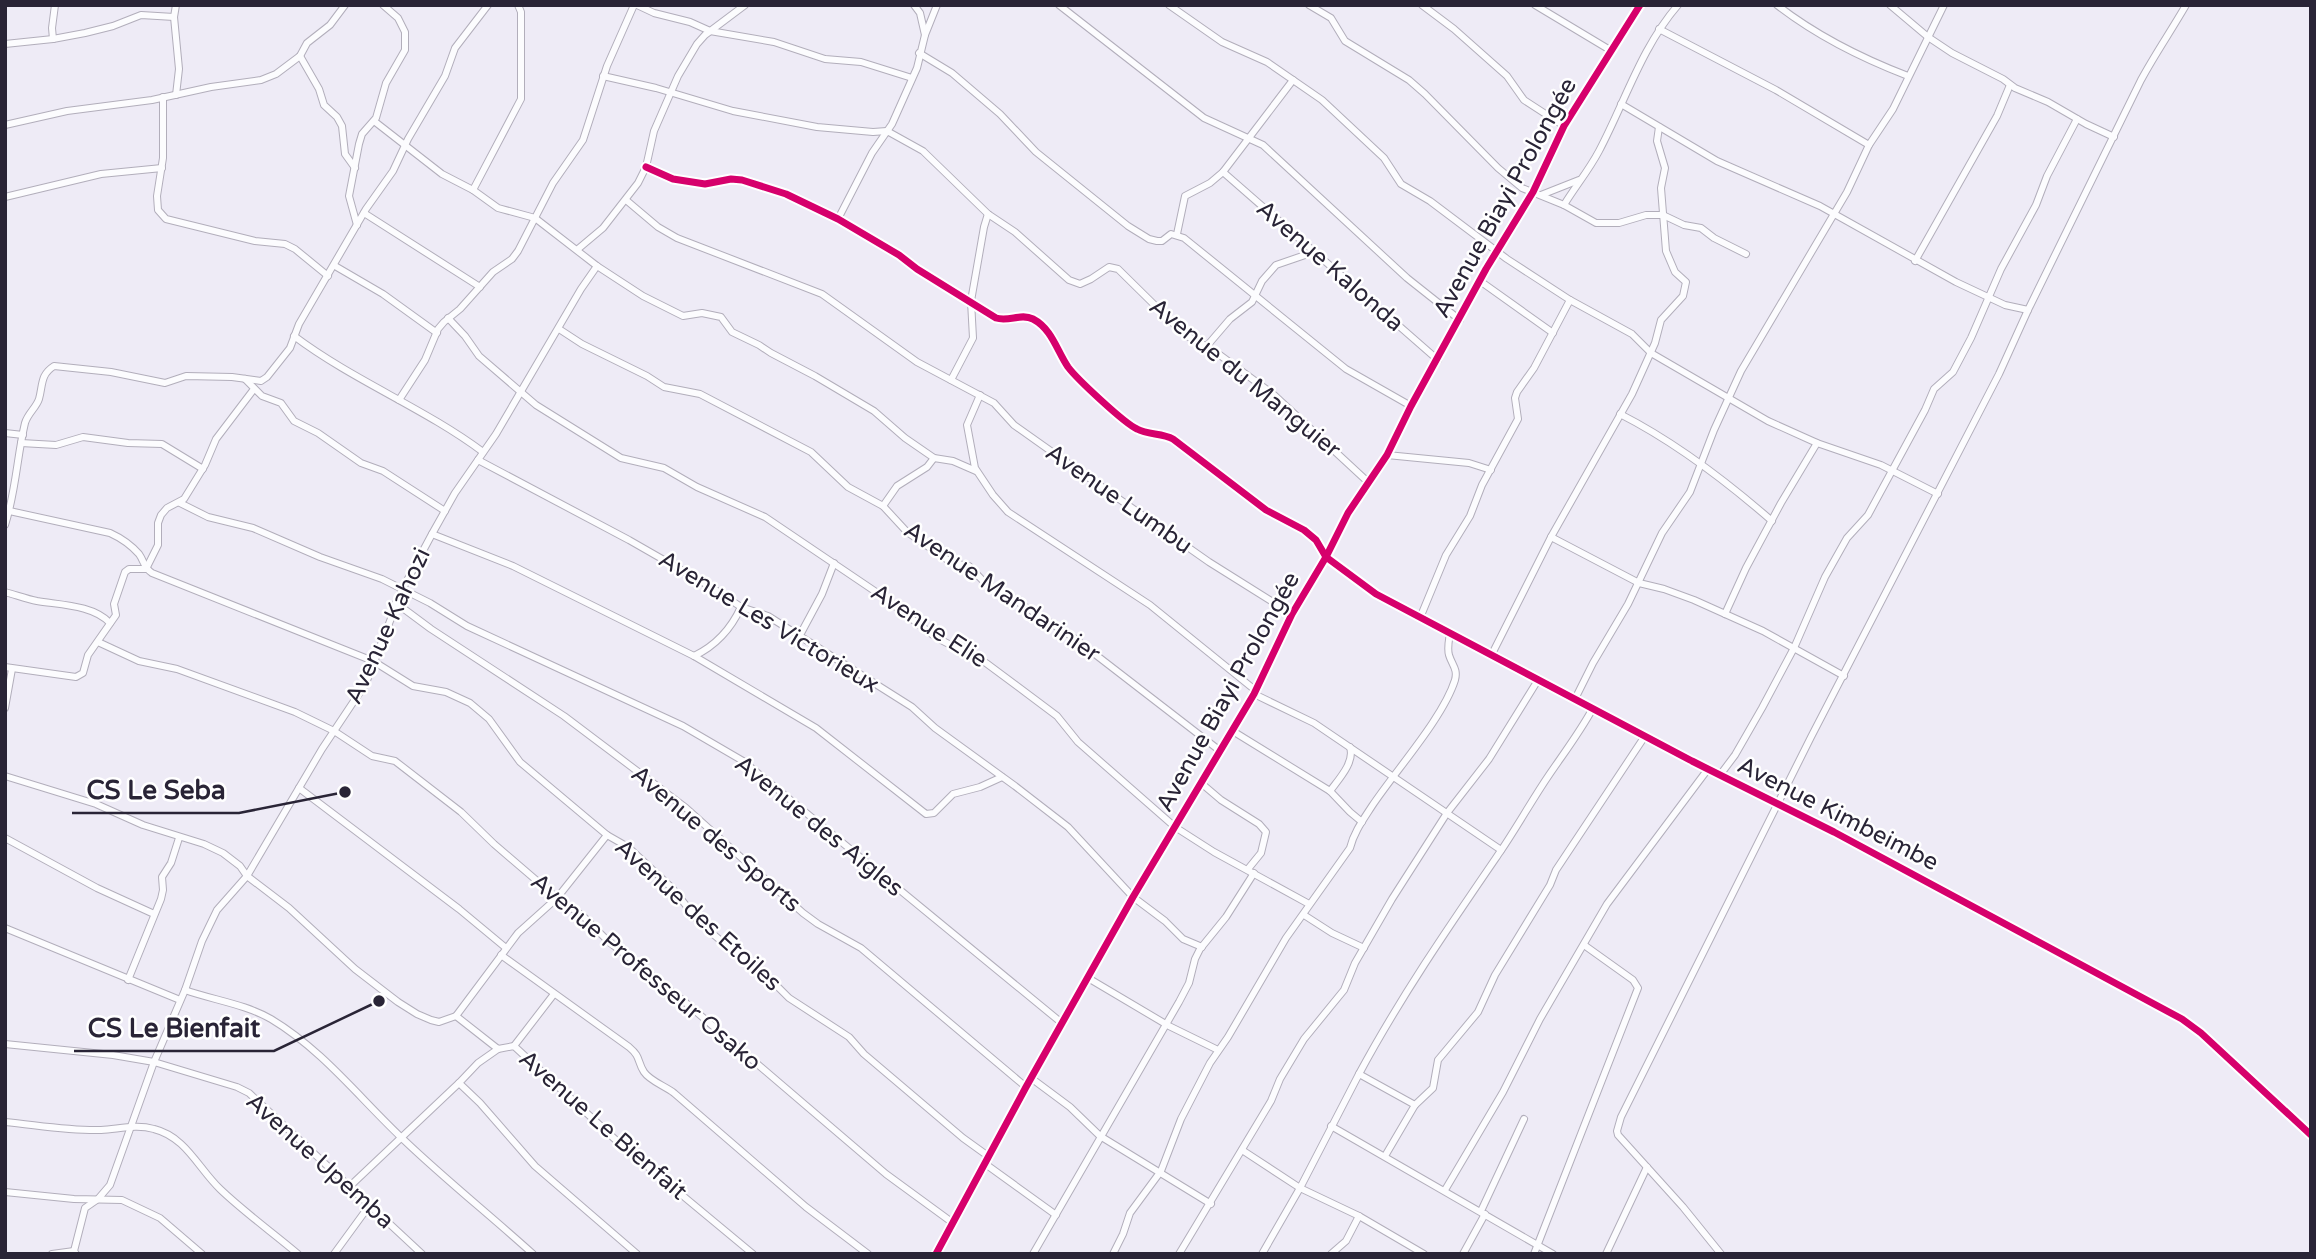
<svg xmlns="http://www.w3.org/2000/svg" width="2316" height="1259" viewBox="0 0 2316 1259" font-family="'Varela Round',sans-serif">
	<rect width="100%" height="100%" fill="#eeebf6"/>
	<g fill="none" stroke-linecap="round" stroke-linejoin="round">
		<defs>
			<g id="minor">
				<polyline points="637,5 654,13 690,22 710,31 774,42 825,59 861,62 912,78"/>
				<polyline points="1059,5 1204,118 1263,145 1407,278 1460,320"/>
				<polyline points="1169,5 1222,42 1267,62 1322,100 1384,158 1401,184 1430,201 1507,259 1570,300 1632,334 1651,353 1768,421 1817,443 1881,465 1938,494"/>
				<polyline points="1309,5 1331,18 1345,41 1409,80 1425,94 1498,168 1522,188 1564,205 1596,223 1619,223 1646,215 1663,215 1684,225 1701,228 1714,238 1746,254"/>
				<polyline points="1422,5 1454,29 1507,76 1524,100 1564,126"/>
				<polyline points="1535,5 1610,50"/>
				<path d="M1777,5C1817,36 1861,58 1908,76"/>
				<polyline points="1890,5 1928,37 1952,53 2003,79 2015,88 2048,102 2086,124 2114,137"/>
				<polyline points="1659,29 1776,90 1869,145"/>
				<polyline points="925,35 937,5"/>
				<polyline points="53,39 52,28 55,5"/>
				<polyline points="5,44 53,39 85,33 113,26 141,15 174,17"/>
				<polyline points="919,53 952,73 1000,114 1036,152 1128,226 1149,239 1157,241 1162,241 1171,234 1184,238 1346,369 1411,406"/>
				<polyline points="300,56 319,89 324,105 337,117 342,126 345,154 355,168"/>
				<polyline points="603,76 656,88 733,111 817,127 873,132 887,131 923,151 988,214 1015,232 1069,280 1080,284 1091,279 1109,267 1118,269 1185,335 1213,350 1274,395 1368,482"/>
				<polyline points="176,95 179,69 174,17 176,5"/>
				<polyline points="163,97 163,158 157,196 158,210 166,219 255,241 285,244 295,249 328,276"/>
				<polyline points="1621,104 1717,161 1820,206 1956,282 2005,305 2028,310"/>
				<polyline points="374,121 442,174 473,190 498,208 535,218 597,266 643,296 683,316 702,313 721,317 732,332 759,345 771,353 815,376 874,411 905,438 934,458 953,461 976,471"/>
				<polyline points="5,125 67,111 152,100 211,87 261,80 276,74 300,56 307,43 330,25 345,5"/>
				<path d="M646,167L673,179L705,184L731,179L742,180L786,194L838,219L899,255L917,269L996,318C1009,322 1021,313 1033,319C1052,329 1057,351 1068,367C1077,379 1124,423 1137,429C1148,435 1162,433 1173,439L1266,510L1304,530L1316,540L1326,557L1376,594L1692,761L1834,832L2182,1019L2201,1033L2311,1135"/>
				<polyline points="1223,172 1438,360"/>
				<polyline points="473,190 521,99 521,12 518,5"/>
				<polyline points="1541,195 1579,180"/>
				<polyline points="5,197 101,174 162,168"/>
				<polyline points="626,200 658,227 677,238 822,294 917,362 994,403 1014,425 1062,459 1209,562 1292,614"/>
				<path d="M1564,205C1575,187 1589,170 1599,151C1625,102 1641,48 1678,5"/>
				<polyline points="364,213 480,287"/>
				<polyline points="838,219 872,153 892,124 917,68 925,35 920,13 914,5"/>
				<polyline points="357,225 349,196 359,144 362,134 376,118 386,83 405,50 405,32 398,18 383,5"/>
				<polyline points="1177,234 1185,196 1210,183 1223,172 1293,80"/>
				<polyline points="578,249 603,228 638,183 646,167 654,131 678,76 697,44 705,35 745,5"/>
				<polyline points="1915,261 1997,116 2010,85"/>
				<polyline points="335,266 383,294 437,333"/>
				<polyline points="1480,281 1553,333"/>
				<polyline points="448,318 465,336 479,356 536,405 621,458 664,468 697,487 765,517 879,594 937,638 986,663 1033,698 1057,716 1078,742 1175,827 1214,852 1309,904"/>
				<polyline points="559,329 582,344 647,376 664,387 700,394 811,452 848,487 883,506 907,532 952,563 969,566 987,585 1004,593 1074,638 1219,750"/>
				<path d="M294,336C354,381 424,408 483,452"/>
				<polyline points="1206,347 1230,319 1252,302 1262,281 1276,265 1314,252"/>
				<polyline points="245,379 262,396 281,403 294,421 318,433 361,463 383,471 445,511"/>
				<polyline points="951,380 973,338 971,301 984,227 988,214"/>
				<polyline points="980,395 967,425 975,468 993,495 1008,512 1150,605 1255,690"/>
				<polyline points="399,400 425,360 438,329 444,322 460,309 493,272 512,259 518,251 553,183 583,140 607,66 634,5"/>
				<path d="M1620,414C1675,442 1725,480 1772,521"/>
				<polyline points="5,433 23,435"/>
				<polyline points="21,443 56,445 83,437 128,443 162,444 203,469"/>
				<polyline points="1387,455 1469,463 1491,470"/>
				<polyline points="478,460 629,540 711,587 741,607 768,616 912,707 935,728 1015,786 1068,827 1133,897 1165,921 1183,939 1202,947"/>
				<polyline points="180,503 208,517 253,528 320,557 382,579 430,603 467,626 683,726 743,761 1063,1024"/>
				<polyline points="883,506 897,486 927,467 934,458"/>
				<path d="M5,510L110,533C121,538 131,545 139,554C144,561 144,568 152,573L373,661L413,686L446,692L470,703L489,719L520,762L607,835L628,847L673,889L700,923L727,946L764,973L789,998L849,1037L864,1054L963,1138L988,1156"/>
				<path d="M5,525C16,491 17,456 25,423C28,413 36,408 39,399C43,385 40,375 54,366L111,372L165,383L186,376L232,377L261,381L267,377L290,348L299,324L366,209L393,171L408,139L445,76L455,48L488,5"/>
				<polyline points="432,534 513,566 694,656 816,728 926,814 934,813 953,794 980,787 1002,777"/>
				<polyline points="1551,537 1639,583 1664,589 1694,600 1763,631 1844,676"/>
				<path d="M5,592C16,595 27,599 37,601C61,605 93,605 110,623"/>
				<polyline points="396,603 431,629 564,716 649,780 686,808 803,913 818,924 861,948 1026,1087"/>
				<polyline points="1725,614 1746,568 1781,503 1817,443"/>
				<polyline points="1420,618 1446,555 1470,516 1482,485 1518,419 1515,398 1517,392 1534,368 1570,300"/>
				<polyline points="800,635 822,594 834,563"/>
				<polyline points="98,642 139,661 177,669 295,712 334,731 372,756 395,761 461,812 494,844 557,898 583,916 608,941 686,1003 886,1174 953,1223"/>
				<path d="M694,656C715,646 731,629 741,607"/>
				<polyline points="1491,656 1551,537 1632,394 1655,343 1661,320 1683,296 1686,282 1675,272 1666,251 1661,188 1665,168 1657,141 1659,127"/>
				<polyline points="5,667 76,677 83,673 88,655 116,615 114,604 125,572 129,569 146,569 158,545 158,523 161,515 167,508 184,499 205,465 216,439 254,389"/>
				<polyline points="1254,694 1314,723 1501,850"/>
				<polyline points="1575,699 1593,663 1628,604 1662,533 1690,492 1714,430 1741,371 1847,192 1869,145 1893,109 1944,5"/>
				<polyline points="5,708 12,669"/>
				<polyline points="1231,730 1330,791 1350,812 1362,822"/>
				<polyline points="1720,775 1735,755 1762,708 1794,648 1825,577 1847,538 1868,515 1925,410 1934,389 1953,372 1971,338 2001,269 2036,205 2047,176 2077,119"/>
				<polyline points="5,776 96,804 143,825 204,844 223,853 240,866 247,876 289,908 355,969 398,1002 417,1014 431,1020 439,1022 456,1016 498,1049 514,1046 618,1142 753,1254"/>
				<polyline points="1201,783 1221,800 1259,824 1266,832 1261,853 1248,869"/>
				<polyline points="299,788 459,909 506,948"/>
				<path d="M1330,791C1339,779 1355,762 1350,747"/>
				<polyline points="5,838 97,888 154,914"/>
				<polyline points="1304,915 1332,933 1364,948"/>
				<polyline points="5,928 180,1000"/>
				<path d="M501,955L629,1047C641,1057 637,1061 644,1072C650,1081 665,1086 674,1093L806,1207L868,1254"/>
				<polyline points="1088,978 1169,1026 1218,1050"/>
				<polyline points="128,980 161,899 163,890 162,877 171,863 179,838"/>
				<path d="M185,990C213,1000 245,1004 271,1019C323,1050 361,1100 405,1141C446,1180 491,1216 533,1254"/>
				<polyline points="456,1016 518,933 557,898 607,835"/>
				<polyline points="5,1044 113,1055 154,1062 237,1087 249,1093 422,1254"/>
				<polyline points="514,1046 554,994"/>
				<polyline points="498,1049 478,1063 459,1083 480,1103 535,1166 637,1254"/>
				<path d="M1359,1074C1401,996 1450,925 1500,852C1517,827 1532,800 1549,775C1564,753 1580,732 1593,708"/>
				<polyline points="1031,1078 1070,1107 1100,1136 1211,1204"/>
				<polyline points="1415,1105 1433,1088 1438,1060 1478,1012 1495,975 1550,885 1556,870 1645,736"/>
				<path d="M5,1122C37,1125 69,1131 101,1130C119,1129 136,1124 154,1129C186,1137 198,1168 220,1189C244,1212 272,1232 298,1254"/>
				<polyline points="1331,1126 1553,1254"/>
				<polyline points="1242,1150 1300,1188 1359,1216 1424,1254"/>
				<polyline points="984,1163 1056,1215"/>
				<polyline points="349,1187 459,1083"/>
				<polyline points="1445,1190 1503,1092 1540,1019 1607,904 1708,769"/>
				<polyline points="5,1192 74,1199 122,1200 160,1218 202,1254"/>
				<polyline points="1481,1211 1524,1119"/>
				<polyline points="52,1254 74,1251"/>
				<polyline points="76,1254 74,1251 85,1208 98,1199 110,1185 154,1062 185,990 202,941 217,910 247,876 322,749 366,683 402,590 432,534 455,493 496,434 581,289 597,266"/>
				<polyline points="334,1254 369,1206"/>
				<polyline points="936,1254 1026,1087 1133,897 1254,694 1292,614 1326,557 1348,513 1387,455 1411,406 1486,269 1533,192 1564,126 1640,5"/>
				<polyline points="1033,1254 1179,1002 1189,983 1195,959 1200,949 1226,917 1254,873"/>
				<path d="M1113,1254L1123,1234L1130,1213L1161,1171L1181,1119L1210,1063L1228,1037L1286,938L1350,848C1354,832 1363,820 1372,806C1396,770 1443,718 1455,680C1458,669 1452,665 1449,655C1447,648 1449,640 1450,633"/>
				<polyline points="1179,1254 1271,1101 1280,1079 1304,1039 1344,990 1355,963 1392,899 1447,813 1489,759 1538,680"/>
				<polyline points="1262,1254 1300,1188 1359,1074 1415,1105 1385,1156"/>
				<polyline points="1331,1254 1346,1241 1359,1216"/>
				<polyline points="1463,1254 1485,1214"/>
				<polyline points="1534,1254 1638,988 1633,980 1584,945"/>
				<polyline points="1606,1254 1647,1167"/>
				<path d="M1721,1254L1683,1207L1618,1135L1617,1131L1621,1117L1811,737L1999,374L2028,310L2141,80C2155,54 2171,31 2186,5"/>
			</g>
		</defs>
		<use href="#minor" stroke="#b2aebb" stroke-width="8"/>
		<use href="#minor" stroke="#fcfcfe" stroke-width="6"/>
		<defs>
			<g id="cycleway">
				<path d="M646,167L673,179L705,184L731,179L742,180L786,194L838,219L899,255L917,269L996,318C1009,322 1021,313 1033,319C1052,329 1057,351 1068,367C1077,379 1124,423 1137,429C1148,435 1162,433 1173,439L1266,510L1304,530L1316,540L1326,557L1376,594L1692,761L1834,832L2182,1019L2201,1033L2311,1135"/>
				<polyline points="936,1254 1026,1087 1133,897 1254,694 1292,614 1326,557 1348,513 1387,455 1411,406 1486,269 1533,192 1564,126 1640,5"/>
			</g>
		</defs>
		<use href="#cycleway" stroke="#fff" stroke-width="11"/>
		<use href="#cycleway" stroke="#d6006c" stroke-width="7"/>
	</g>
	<g text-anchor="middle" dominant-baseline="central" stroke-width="5" stroke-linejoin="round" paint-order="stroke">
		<g font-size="24" fill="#292436" stroke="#fff">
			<text transform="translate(1505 198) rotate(-61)">Avenue Biayi Prolongée</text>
			<text transform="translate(1330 266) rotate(41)">Avenue Kalonda</text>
			<text transform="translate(1245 378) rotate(39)">Avenue du Manguier</text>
			<text transform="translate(1119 499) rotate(35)">Avenue Lumbu</text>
			<text transform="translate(1002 592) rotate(34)">Avenue Mandarinier</text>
			<text transform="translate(769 622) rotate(31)">Avenue Les Victorieux</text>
			<text transform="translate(388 626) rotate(-65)">Avenue Kahozi</text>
			<text transform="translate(929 626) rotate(33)">Avenue Elie</text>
			<text transform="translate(1228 692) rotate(-61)">Avenue Biayi Prolongée</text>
			<text transform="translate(1838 814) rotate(27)">Avenue Kimbeimbe</text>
			<text transform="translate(819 826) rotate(39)">Avenue des Aigles</text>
			<text transform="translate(716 839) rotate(40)">Avenue des Sports</text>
			<text transform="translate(698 915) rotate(42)">Avenue des Etoiles</text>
			<text transform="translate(646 972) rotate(40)">Avenue Professeur Osako</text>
			<text transform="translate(603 1125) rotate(41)">Avenue Le Bienfait</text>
			<text transform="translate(320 1161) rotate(42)">Avenue Upemba</text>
		</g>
	</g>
	<path fill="none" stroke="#292436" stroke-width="2.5" d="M345 792L239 813H72M379 1001L274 1051H74"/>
	<g fill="#292436" stroke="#fff" stroke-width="2.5">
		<circle cx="345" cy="792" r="7"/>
		<circle cx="379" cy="1001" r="7"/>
	</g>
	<g font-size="26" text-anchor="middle" font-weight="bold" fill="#292436" stroke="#fff" stroke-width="5" stroke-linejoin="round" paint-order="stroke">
		<text x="156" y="799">CS Le Seba</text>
		<text x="174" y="1037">CS Le Bienfait</text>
	</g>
	<rect width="2316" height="1259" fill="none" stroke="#292436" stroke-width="14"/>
</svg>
